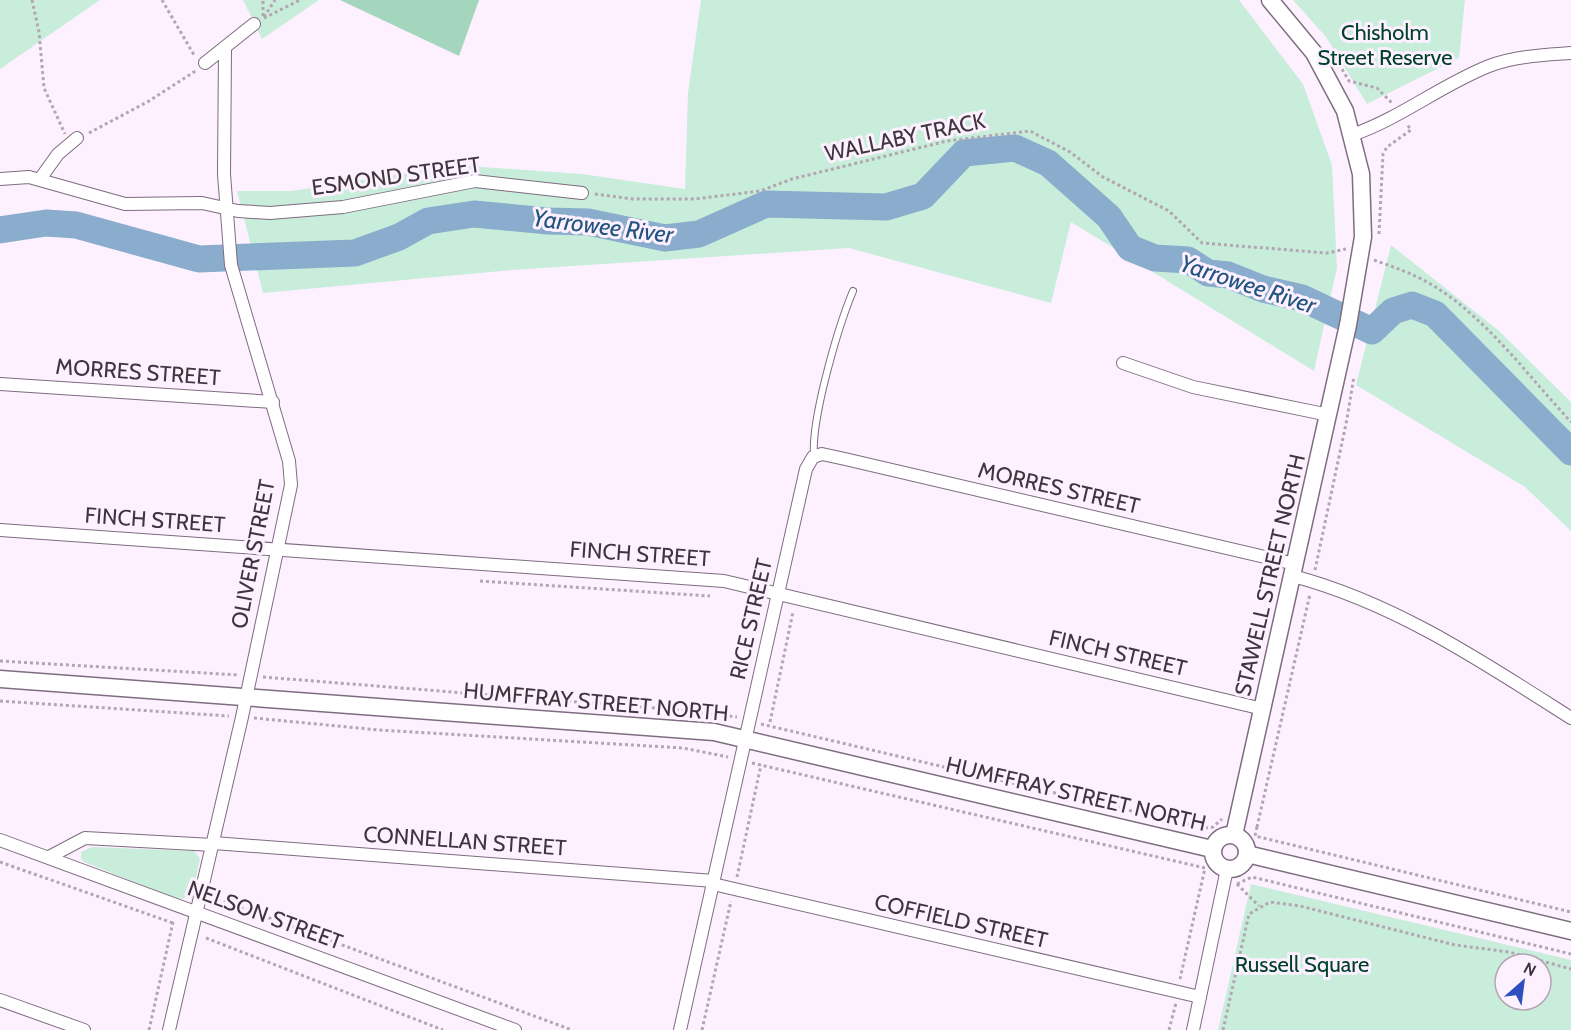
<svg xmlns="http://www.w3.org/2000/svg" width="1571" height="1030" viewBox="0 0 1571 1030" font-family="Cabin,sans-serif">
	<rect width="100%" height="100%" fill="#fef1ff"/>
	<g fill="#c9eddb" fill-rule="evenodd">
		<polygon points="0,0 100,0 0,69"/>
		<polygon points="243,0 319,0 262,39"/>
		<polygon points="701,0 1239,0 1303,84 1332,165 1337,268 1314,371 1071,222 1051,303 849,248 512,270 263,293 237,191 292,191 455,165 582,174 685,189 688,93"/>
		<polygon points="1293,0 1465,0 1459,58 1367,104 1326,37"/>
		<polygon points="1391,245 1498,330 1571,402 1571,531 1525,487 1356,385"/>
		<polygon points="92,847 194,851 200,858 193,892 183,899 172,897 84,862 81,859 81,852"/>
		<path d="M1251,884L1571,960V1030H1218ZM1505,964H1541V1000H1505Z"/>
	</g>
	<polygon fill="#a4d5bd" points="340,0 479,0 459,56"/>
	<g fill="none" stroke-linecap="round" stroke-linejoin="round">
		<polyline stroke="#8aaccd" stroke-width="27" points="0,230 46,223 76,225 199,259 355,253 399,237 428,221 474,214 548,221 588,222 665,238 699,234 766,204 886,207 923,196 964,153 1015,148 1048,163 1109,217 1130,248 1155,258 1188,260 1208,273 1228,275 1263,289 1302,298 1372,331 1393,311 1412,305 1435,314 1571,452"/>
		<defs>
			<path id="lane" d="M814,456C811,419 838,327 853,291"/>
			<g id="street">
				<polyline points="205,63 254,24"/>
				<path d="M1352,135C1401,118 1441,85 1489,66C1515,56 1544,55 1571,53"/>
				<polyline points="0,179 29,177 125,204 202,203 238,211 270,213 343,207 475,181 582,193"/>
				<polyline points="40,179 58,154 77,138"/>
				<polyline points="1123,363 1193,387 1329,415"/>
				<polyline points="0,384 273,402"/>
				<polyline points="0,530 724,581 1263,709"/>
				<path d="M1293,576C1395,603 1483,662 1571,718"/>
				<polyline points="0,840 515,1030"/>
				<polyline points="214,843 714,881"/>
				<polyline points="49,857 85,838 213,845"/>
				<polyline points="713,884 1200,997"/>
				<polyline points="0,1000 84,1030"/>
				<polyline points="169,1030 242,717 291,485 289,461 231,265 224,174 225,49"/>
				<polyline points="680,1030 806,469 813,457 822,454 845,459 1295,564"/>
				<polyline points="1193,1030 1227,869"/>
			</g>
			<g id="secondary">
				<polyline points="0,679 714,732 1212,849"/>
				<circle cx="1230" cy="852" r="17"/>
				<polyline points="1234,835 1348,325 1363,237 1361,174 1345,111 1314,53 1270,0"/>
				<polyline points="1247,854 1571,931"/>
			</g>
		</defs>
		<use href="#lane" stroke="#7e6c80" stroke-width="8"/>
		<use href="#street" stroke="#7e6c80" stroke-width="14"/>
		<use href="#secondary" stroke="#7e6c80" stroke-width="19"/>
		<g stroke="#b1a6b2" stroke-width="3" stroke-dasharray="3 3" stroke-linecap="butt">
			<polyline points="32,0 39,32 44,88 65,134"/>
			<polyline points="162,0 194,55"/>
			<polyline points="263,16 263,0"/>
			<polyline points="264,17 275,0"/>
			<polyline points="264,18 300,0"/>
			<polyline points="1339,64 1349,81 1377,88 1393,104"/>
			<polyline points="89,133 149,101 197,70"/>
			<polyline points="595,194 633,199 695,199 760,191 792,179 947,141 1030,131 1070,152 1103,177 1169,211 1202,243 1327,253 1346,249"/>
			<polyline points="1379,234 1383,154 1387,147 1411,130 1407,124"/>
			<path d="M1374,260C1396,268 1417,275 1437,288C1488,320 1530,378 1571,422"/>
			<polyline points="1315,570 1347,419 1354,376"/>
			<polyline points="480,581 710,596"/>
			<polyline points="0,661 239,675"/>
			<polyline points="263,677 679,710 737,717"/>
			<polyline points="0,701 229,716"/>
			<polyline points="254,718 379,730 683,748 728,757"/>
			<polyline points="770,722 793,612"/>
			<polyline points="761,724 1204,828 1213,827 1222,819"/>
			<polyline points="752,763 1205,868 1180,979"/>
			<polyline points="1257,827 1310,594"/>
			<polyline points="1257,827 1255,836 1571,912"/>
			<polyline points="0,862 173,923"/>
			<polyline points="737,877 761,765"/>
			<polyline points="1237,884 1252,877 1571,954"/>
			<polyline points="1237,884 1259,906"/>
			<polyline points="218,899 572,1030"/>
			<polyline points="206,938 443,1030"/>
			<polyline points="149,1030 173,922"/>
			<polyline points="702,1030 731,901"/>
			<polyline points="1169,1030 1176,1003"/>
			<polyline points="1223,1030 1249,914 1270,902 1300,906 1455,945 1509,952 1571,969"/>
		</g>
		<use href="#lane" stroke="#fff" stroke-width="6"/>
		<use href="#street" stroke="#fff" stroke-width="12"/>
		<use href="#secondary" stroke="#fff" stroke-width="16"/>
	</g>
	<g text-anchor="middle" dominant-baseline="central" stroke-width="6" stroke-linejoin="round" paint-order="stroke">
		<g font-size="22" fill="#00412c" stroke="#fef1ff">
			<text x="1385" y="32">Chisholm<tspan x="1385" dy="25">Street Reserve</tspan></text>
			<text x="1302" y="964">Russell Square</text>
		</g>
		<g font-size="22" fill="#3e353e" stroke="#fef1ff">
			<text transform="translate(905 137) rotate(-12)">WALLABY TRACK</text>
			<text transform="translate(396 176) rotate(-8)">ESMOND STREET</text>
			<text transform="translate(138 372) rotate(4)">MORRES STREET</text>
			<text transform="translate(1059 488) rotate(13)">MORRES STREET</text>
			<text transform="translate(155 520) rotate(4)">FINCH STREET</text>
			<text transform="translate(253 554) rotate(-79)">OLIVER STREET</text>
			<text transform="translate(640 554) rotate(4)">FINCH STREET</text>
			<text transform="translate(1270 575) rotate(-77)">STAWELL STREET NORTH</text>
			<text transform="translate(751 619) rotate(-77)">RICE STREET</text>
			<text transform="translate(1118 653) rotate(13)">FINCH STREET</text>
			<text transform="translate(596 702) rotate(5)">HUMFFRAY STREET NORTH</text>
			<text transform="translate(1076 794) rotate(13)">HUMFFRAY STREET NORTH</text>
			<text transform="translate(465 841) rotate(4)">CONNELLAN STREET</text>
			<text transform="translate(265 915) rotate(20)">NELSON STREET</text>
			<text transform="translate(961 921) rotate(13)">COFFIELD STREET</text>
		</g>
		<g font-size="24" font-style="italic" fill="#225480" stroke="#fef1ff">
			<text transform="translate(603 226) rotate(7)">Yarrowee River</text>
			<text transform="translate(1248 284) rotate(18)">Yarrowee River</text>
		</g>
	</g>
	<g transform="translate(1523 982) rotate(28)"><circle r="28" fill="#fef1ff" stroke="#b1a6b2" stroke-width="1.5"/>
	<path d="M0-4.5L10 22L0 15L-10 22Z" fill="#2f4fbf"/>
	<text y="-9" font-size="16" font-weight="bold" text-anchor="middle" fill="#3e353e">N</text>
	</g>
</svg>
